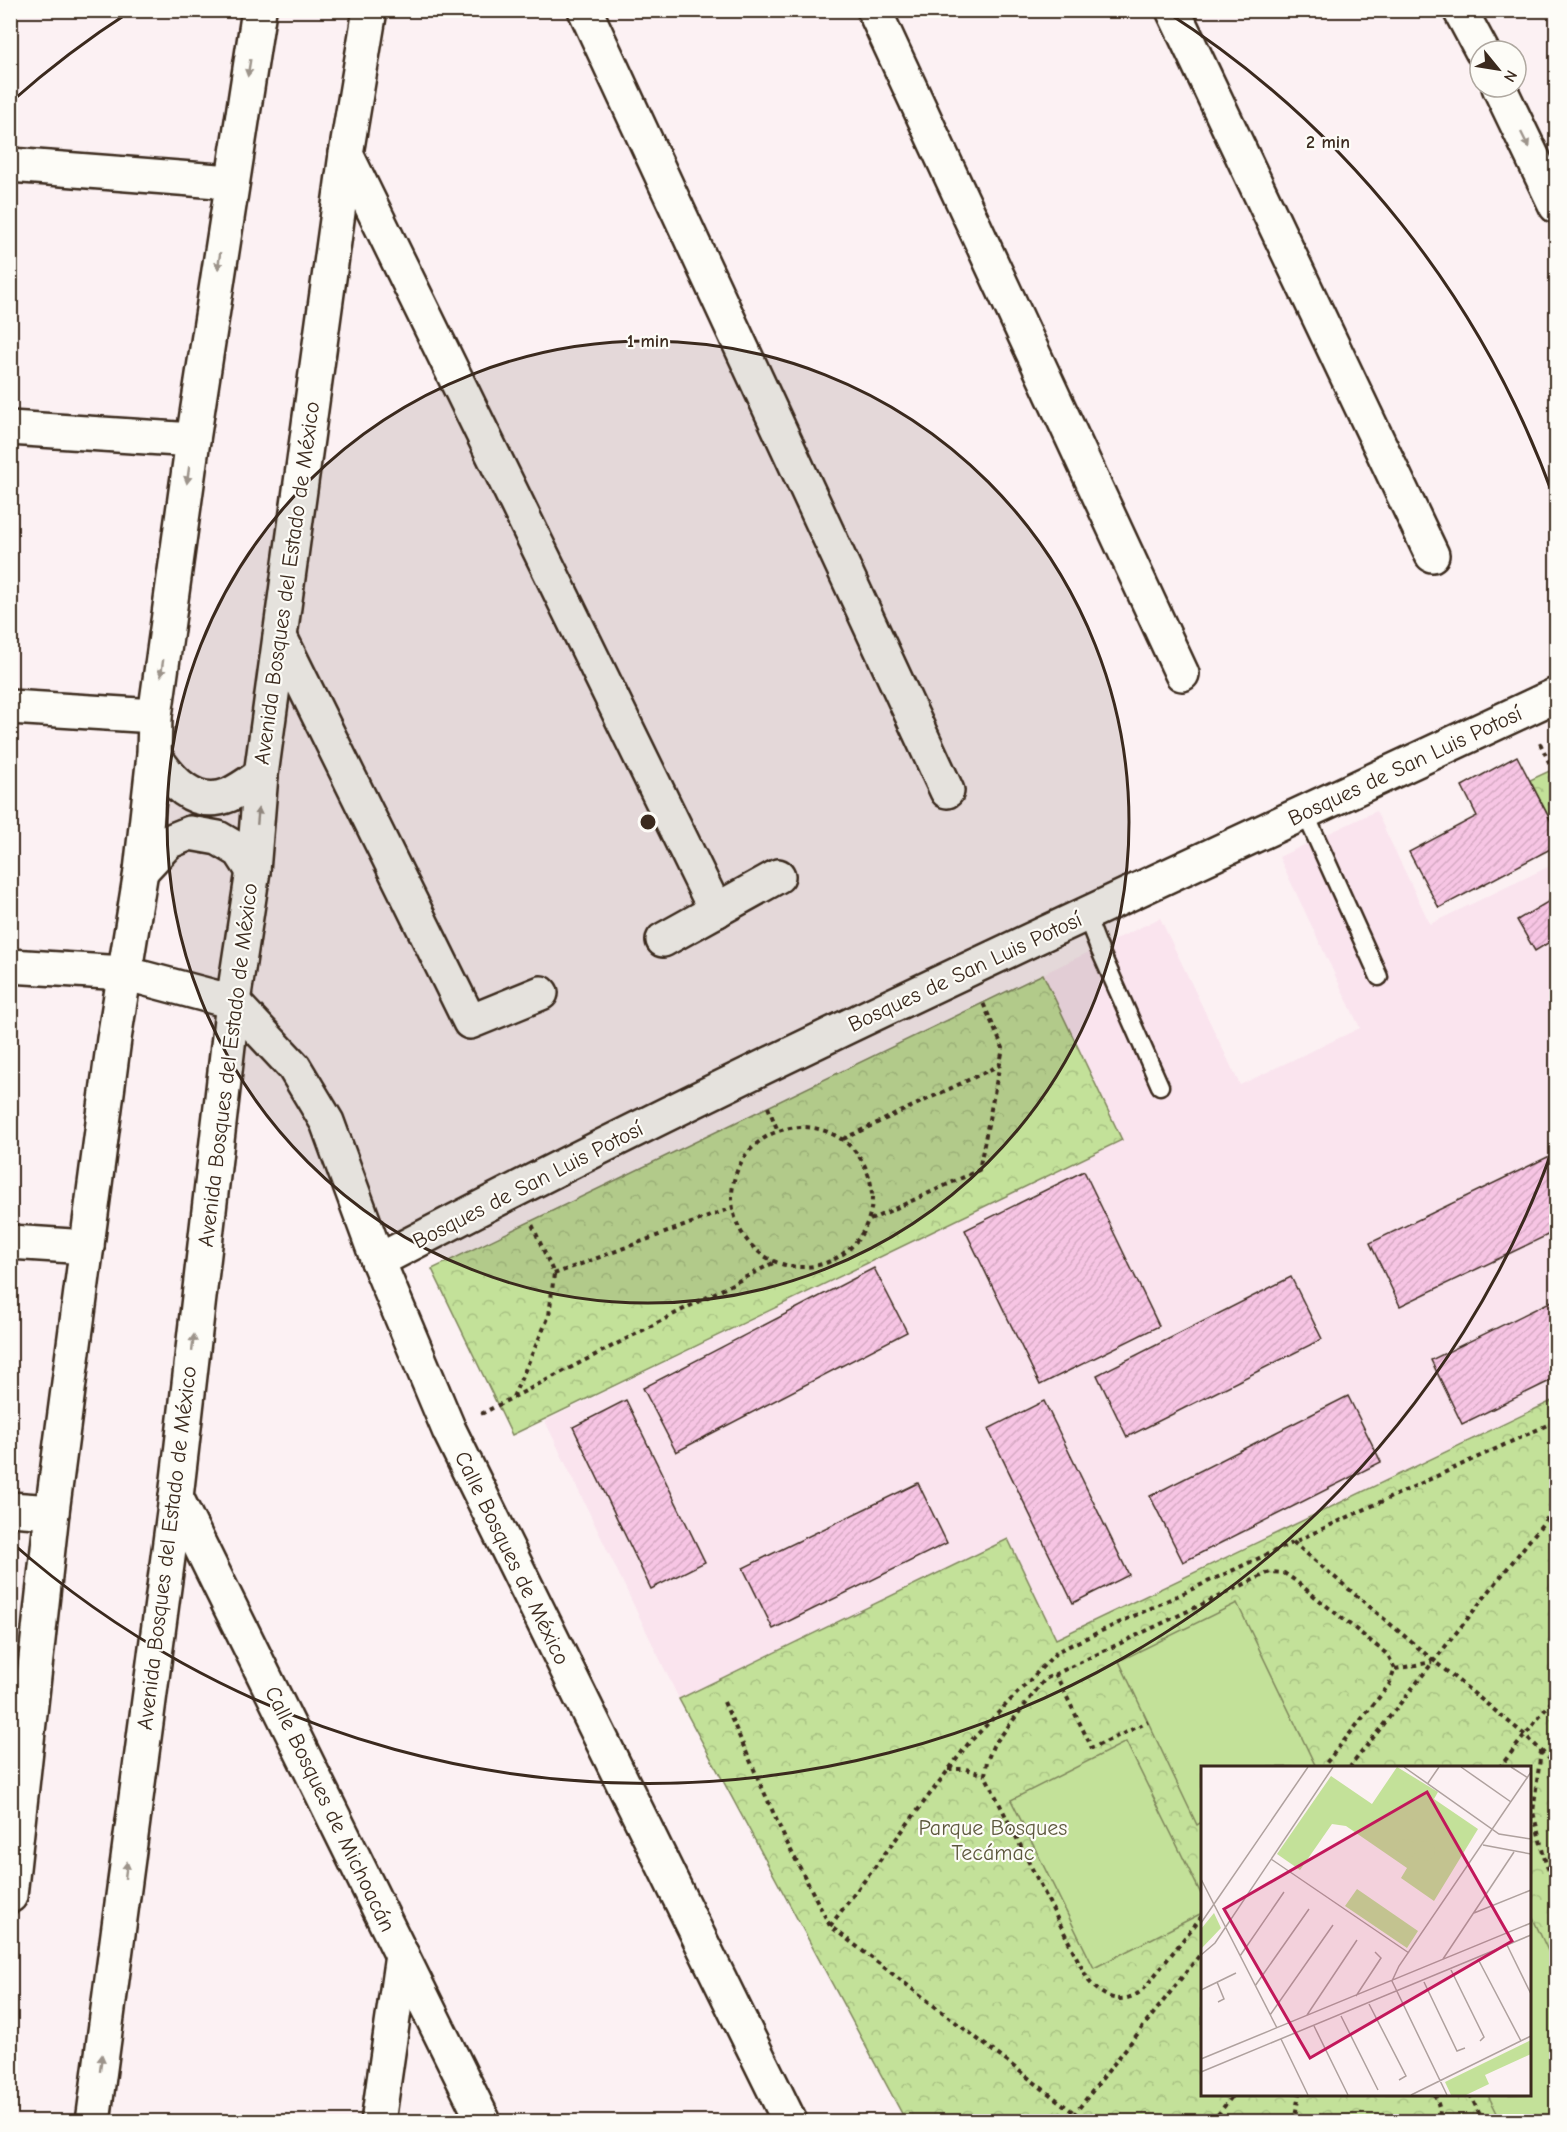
<svg xmlns="http://www.w3.org/2000/svg" width="1567" height="2132" viewBox="0 0 1567 2132" font-family="'Comic Neue',sans-serif">
	<defs>
		<pattern id="park-crowns" width="20" height="18" patternUnits="userSpaceOnUse" patternTransform="scale(1.5)"><rect width="20" height="18" fill="#c3e199"/><path d="M2 6a3 3 0 1 1 6 0M12 15a3 3 0 1 1 6 0" fill="none" stroke="#a8c183"/></pattern>
		<pattern id="building-hatch" width="6" height="6" patternUnits="userSpaceOnUse" patternTransform="scale(1.5)"><rect width="6" height="6" fill="#f7c5e4"/><path d="M-1 1l2-2M0 6l6-6M5 7l2-2" fill="none" stroke="#d5a9c3"/></pattern>
	</defs>
	<rect width="100%" height="100%" fill="#fcf1f3"/>
	<filter id="ink" filterUnits="userSpaceOnUse"><feTurbulence type="fractalNoise" baseFrequency=".0167" numOctaves="2"/><feDisplacementMap in="SourceGraphic" scale="12" xChannelSelector="R" yChannelSelector="G"/><feConvolveMatrix kernelMatrix="1 2 1 2 8 2 1 2 1" color-interpolation-filters="sRGB"/></filter>
	<g filter="url(#ink)">
		<polygon fill="#fae4ee" points="1376,811 1430,924 1556,863 1556,1399 1056,1639 1008,1539 679,1699 545,1421 1121,1140 1043,974 1160,918 1240,1085 1360,1028 1279,857"/>
		<g fill="url(#park-crowns)" stroke="#7f865c" stroke-width="1.5" fill-rule="evenodd">
			<polygon points="1556,768 1556,831 1530,780"/>
			<polygon points="1043,974 1122,1140 512,1435 432,1269"/>
			<path d="M1556,1399V2121H906L679,1699L1008,1539L1056,1639ZM1202,1768H1530V2094H1202Z"/>
		</g>
		<g fill="#c3e199" stroke="#7f865c" stroke-width="1.5">
			<polygon points="1237,1603 1316,1767 1202,1768 1202,1822 1197,1825 1119,1661"/>
			<polygon points="1126,1742 1202,1896 1202,1913 1094,1968 1011,1800"/>
			<polygon points="1530,1912 1556,1968 1556,2121 1501,2121 1488,2095 1530,2094"/>
		</g>
		<g fill="url(#building-hatch)" stroke="#3b2a1e" stroke-width="1.5">
			<polygon points="1517,756 1556,831 1556,846 1439,908 1409,852 1477,816 1462,786"/>
			<polygon points="1556,897 1556,938 1535,951 1517,920"/>
			<polygon points="1556,1153 1556,1231 1400,1306 1370,1243"/>
			<polygon points="1084,1171 1159,1326 1040,1385 965,1230"/>
			<polygon points="874,1268 907,1332 676,1452 643,1388"/>
			<polygon points="1291,1277 1322,1339 1127,1437 1097,1375"/>
			<polygon points="1556,1299 1556,1378 1462,1424 1431,1360"/>
			<polygon points="1348,1396 1381,1462 1183,1562 1150,1496"/>
			<polygon points="626,1400 705,1562 651,1589 573,1427"/>
			<polygon points="1044,1401 1129,1575 1073,1603 988,1429"/>
			<polygon points="918,1483 947,1543 773,1629 743,1568"/>
		</g>
		<g fill="none" stroke-linecap="round" stroke-linejoin="round">
			<defs>
				<g id="service">
					<polyline points="1305,813 1379,977"/>
					<polyline points="1086,915 1098,946 1160,1086"/>
				</g>
				<g id="minor">
					<polyline points="585,10 947,791"/>
					<polyline points="874,10 1182,674"/>
					<polyline points="1173,10 1432,555"/>
					<polyline points="346,154 716,911"/>
					<polyline points="10,165 231,182"/>
					<polyline points="10,428 193,440"/>
					<polyline points="280,637 470,1022 541,993"/>
					<polyline points="10,707 155,716"/>
					<polyline points="663,940 778,876"/>
					<polyline points="10,966 124,973"/>
					<polyline points="10,1242 87,1247"/>
					<path d="M378,1261C764,1058 1162,880 1556,695"/>
					<polyline points="176,1497 484,2122"/>
					<polyline points="10,1509 52,1512"/>
					<polyline points="378,2122 402,1955"/>
				</g>
				<g id="tertiary">
					<path d="M154,755C170,780 195,809 229,795C240,790 251,782 261,775"/>
					<polyline points="141,871 168,842 190,833 218,838 240,851 253,871"/>
					<polyline points="124,973 233,1002 294,1067 327,1122 378,1261 449,1430 790,2122"/>
					<polyline points="10,1896 52,1512 114,1039 141,871 154,755 155,716 193,440 259,10"/>
					<polyline points="93,2122 176,1497 233,1002 253,871 261,775 346,154 370,10"/>
				</g>
				<g id="secondary">
					<polyline points="1460,10 1482,51"/>
					<polyline points="1499,87 1556,206"/>
				</g>
			</defs>
			<use href="#service" stroke="#3b2a1e" stroke-width="21"/>
			<use href="#minor" stroke="#3b2a1e" stroke-width="38"/>
			<use href="#tertiary" stroke="#3b2a1e" stroke-width="38"/>
			<use href="#secondary" stroke="#3b2a1e" stroke-width="38"/>
			<g stroke="#3b2a1e" stroke-width="4" stroke-dasharray="4.5 4.5" stroke-linecap="butt">
				<polyline points="1540,743 1556,777"/>
				<polyline points="768,1107 778,1131"/>
				<circle cx="802" cy="1197" r="70"/>
				<polyline points="843,1139 1000,1065"/>
				<polyline points="870,1220 979,1170 1003,1048 983,1003"/>
				<polyline points="554,1274 732,1208"/>
				<polyline points="513,1397 549,1316 554,1274 531,1222"/>
				<polyline points="481,1414 773,1263"/>
				<polyline points="1293,1542 1434,1661 1525,1735 1556,1765"/>
				<polyline points="1395,1669 1432,1662"/>
				<polyline points="1055,1673 1092,1748 1148,1722"/>
				<polyline points="724,1702 785,1839 830,1926 1086,2122"/>
				<polyline points="1541,1751 1533,1812 1546,1864 1556,1886"/>
				<polyline points="1349,1768 1556,1507"/>
				<polyline points="1499,1768 1556,1696"/>
				<polyline points="948,1769 966,1769 985,1775"/>
				<path d="M1202,1916L1143,1990C1122,2006 1104,1999 1088,1980L985,1775L987,1761L993,1746L1045,1679L1270,1572L1284,1573L1293,1579L1388,1655L1395,1669L1389,1685L1322,1768"/>
				<polyline points="830,1926 968,1744 1058,1651 1556,1421"/>
				<polyline points="1435,2094 1440,2110 1439,2122"/>
				<polyline points="1470,2094 1483,2122"/>
				<polyline points="1068,2122 1202,1952"/>
				<polyline points="1212,2122 1234,2094"/>
				<polyline points="1294,2122 1299,2094"/>
			</g>
			<use href="#service" stroke="#fdfcf7" stroke-width="16"/>
			<use href="#minor" stroke="#fdfcf7" stroke-width="33"/>
			<use href="#tertiary" stroke="#fdfcf7" stroke-width="33"/>
			<use href="#secondary" stroke="#fdfcf7" stroke-width="33"/>
		</g>
		<defs><path id="oneway-solid" d="M-6-.8H1V-3.2L6.5 0L1 3.2V.8H-6Z" transform="scale(1.5)"/></defs>
		<g fill="#9c938a">
			<use href="#oneway-solid" transform="translate(249 68) rotate(99)"/>
			<use href="#oneway-solid" transform="translate(1525 140) rotate(64)"/>
			<use href="#oneway-solid" transform="translate(219 261) rotate(98)"/>
			<use href="#oneway-solid" transform="translate(188 475) rotate(98)"/>
			<use href="#oneway-solid" transform="translate(162 668) rotate(98)"/>
			<use href="#oneway-solid" transform="translate(258 816) rotate(-85)"/>
			<use href="#oneway-solid" transform="translate(193 1343) rotate(-84)"/>
			<use href="#oneway-solid" transform="translate(126 1870) rotate(-83)"/>
			<use href="#oneway-solid" transform="translate(101 2063) rotate(-83)"/>
		</g>
	</g>
	<circle cx="648" cy="822" r="481" fill="#3b2a1e" fill-opacity=".12"/>
	<g fill="none" stroke="#3b2a1e" stroke-width="3">
		<circle cx="648" cy="822" r="481"/>
		<path d="M1555 1143A962 962 0 0 1 11 1542M11 102A962 962 0 0 1 131 11M1165 11A962 962 0 0 1 1555 501"/>
	</g>
	<g text-anchor="middle" dominant-baseline="central" stroke-width="4.5" stroke-linejoin="round" paint-order="stroke">
		<g font-size="22" fill="#3b2a1e" stroke="#fdfcf7">
			<text transform="translate(287 583) rotate(-82)">Avenida Bosques del Estado de México</text>
			<text transform="translate(1405 766) rotate(-25)">Bosques de San Luis Potosí</text>
			<text transform="translate(965 972) rotate(-25)">Bosques de San Luis Potosí</text>
			<text transform="translate(228 1065) rotate(-83)">Avenida Bosques del Estado de México</text>
			<text transform="translate(528 1185) rotate(-27)">Bosques de San Luis Potosí</text>
			<text transform="translate(167 1548) rotate(-83)">Avenida Bosques del Estado de México</text>
			<text transform="translate(512 1558) rotate(64)">Calle Bosques de México</text>
			<text transform="translate(330 1809) rotate(64)">Calle Bosques de Michoacán</text>
		</g>
		<g font-size="22" fill="#5d583d" stroke="#fdfcf7">
			<text x="993" y="1828">Parque Bosques<tspan x="993" dy="25">Tecámac</tspan></text>
		</g>
	</g>
	<g transform="translate(1201 1766)">
		<rect width="330" height="330" fill="#fcf1f3"/>
		<path d="M196,1L237,26L233,33L277,63L233,135L200,112L206,102L145,60L131,58L99,104L76,88L130,10L171,38ZM156,123L217,165L206,182L144,140ZM13,147L20,162L0,183V163ZM330,274V288L284,309L288,318L265,329H250L244,316Z" fill="#c3e199"/>
		<path d="M197,2L208,9L189,38L178,31ZM222,19L233,26L214,55L203,48ZM195 83a10 10 0 1 1 20 0a10 10 0 1 1-20 0ZM214 85a10 10 0 1 1 20 0a10 10 0 1 1-20 0Z" fill="#c3e199"/>
		<path fill="none" stroke="#afa19e" stroke-width="1.5" d="M203,1L298,68L330,73M260,1L310,36M310,1L327,12M227,17L238,1M282,79L330,88M70,93L208,187M0,113L76,262M273,147L330,124M0,157L107,1M306,179L330,228M0,189L14,177L132,1M39,190L83,126M242,193L313,86M277,193L320,275M250,204L283,271L279,275M16,216L23,233L17,236M223,216L256,285L264,282M54,220L108,143M0,224L35,207M155,230L180,192L174,186M168,238L205,310L198,314M69,249L132,159M106,249L156,174M140,250L177,324M113,260L147,329M80,273L107,329M0,293L330,157M0,306L330,169M210,329L330,270M246,329L191,215L198,200L330,6"/>
		<path fill="#c2185b" fill-opacity="0.15" stroke="#c2185b" stroke-width="3" d="M226,26L311,175L109,292L23,143Z"/>
		<rect width="330" height="330" fill="none" stroke="#3b2a1e" stroke-width="3"/>
	</g>
	<circle cx="648" cy="822" r="9" fill="#3b2a1e" stroke="#fdfcf7" stroke-width="3"/>
	<g font-size="18" text-anchor="middle" font-weight="bold" fill="#3b2a1e" stroke="#fdfcf7" stroke-width="4.5" stroke-linejoin="round" paint-order="stroke">
		<text x="1328" y="148">2 min</text>
		<text x="648" y="347">1 min</text>
	</g>
	<rect width="1567" height="2132" fill="none" stroke="#fdfcf7" stroke-width="36"/>
	<rect x="18" y="18" width="1531" height="2096" fill="none" stroke="#3b2a1e" stroke-width="2" filter="url(#ink)"/>
	<g transform="translate(1498 69) rotate(120)"><circle r="28" fill="#fdfcf7" stroke="#afa8a0" stroke-width="1.5"/>
	<path d="M0-4.5L10 22L0 15L-10 22Z" fill="#3b2a1e"/>
	<text y="-9" font-size="16" font-weight="bold" text-anchor="middle" fill="#3b2a1e">N</text>
	</g>
</svg>
